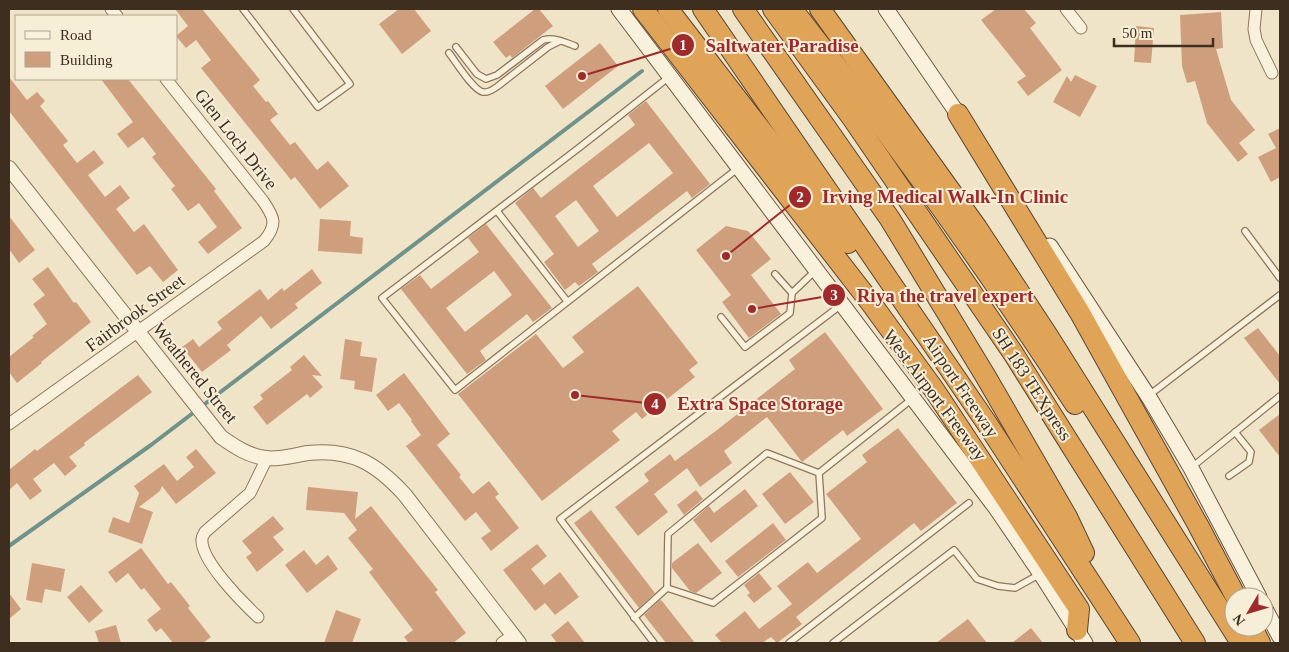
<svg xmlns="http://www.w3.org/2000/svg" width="1289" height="652" viewBox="0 0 1289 652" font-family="'Times New Roman',serif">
	<rect width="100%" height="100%" fill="#f0e4c8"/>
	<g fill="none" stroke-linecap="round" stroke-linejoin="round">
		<polyline stroke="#6f938a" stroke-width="4" points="9,546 151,445 642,71"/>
	</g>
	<g fill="#cf9f7d" fill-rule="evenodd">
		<polygon points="175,9 202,9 260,80 253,86 266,102 268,101 278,114 270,120 290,145 295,142 317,170 328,161 349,186 320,209 295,177 291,180 201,68 211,60 196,40 186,48 176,36 188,26"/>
		<polygon points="399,9 414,9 431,31 402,54 379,24"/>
		<polygon points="535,9 539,9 553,26 512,58 510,55 506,58 493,42"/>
		<polygon points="996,9 1024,9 1036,23 1030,28 1062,70 1028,96 1017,82 1026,76 981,20"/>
		<polygon points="1221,12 1223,48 1216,49 1231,100 1255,130 1239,143 1248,154 1238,162 1207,123 1195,81 1187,83 1182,66 1180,15"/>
		<polygon points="1136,26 1154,28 1151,63 1134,62"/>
		<polygon points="600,43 618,66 563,109 545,86"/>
		<polygon points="1075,75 1097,86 1080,117 1053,102 1067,76 1071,82"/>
		<polygon points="9,77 27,100 37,92 45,101 40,106 68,141 63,145 77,163 94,150 104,163 88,175 105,197 120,185 130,198 116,209 134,232 144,224 178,270 163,282 150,266 137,275 9,111"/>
		<polygon points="101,79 128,79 216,189 214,191 242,228 208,254 198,242 217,227 199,203 188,211 171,189 175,186 152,157 156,154 143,137 128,148 117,134 133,122"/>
		<path d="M646,101L710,184L692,198L687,191L592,264L598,272L579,286L575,282L565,290L544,262L554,254L515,203L533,188L541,198L635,125L628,115ZM649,143L673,173L617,217L593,186ZM576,200L599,231L578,247L555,216Z"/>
		<polygon points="1280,128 1280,177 1271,182 1258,157 1276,148 1268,134"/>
		<polygon points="9,216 35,250 19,263 9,249"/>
		<polygon points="320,219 351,221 350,236 363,238 362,254 318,251"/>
		<path d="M486,224L552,308L533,322L527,314L480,351L486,360L467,374L401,289L420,275L431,289L479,252L468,238ZM494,271L512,295L465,332L446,308Z"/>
		<polygon points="726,226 748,231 771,259 751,275 781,314 749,338 722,302 731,295 696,250"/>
		<polygon points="48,267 74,303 76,302 91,322 41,362 42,363 17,383 9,372 9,357 34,337 32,336 47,324 33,304 45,295 32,279"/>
		<polygon points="312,269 322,283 295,304 298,308 271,329 261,316 227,345 231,350 202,372 182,347 193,339 199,347 222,329 217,322 260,289 268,300 282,288 284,291"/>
		<polygon points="638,286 698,363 689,370 695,377 642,419 636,412 612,431 620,440 542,501 458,394 536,334 563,368 584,352 572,337"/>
		<polygon points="1258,328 1280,356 1280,384 1244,338"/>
		<polygon points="825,332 883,409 847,436 843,430 802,462 767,417 724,451 732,463 700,487 687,468 654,494 668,512 638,536 615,507 649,481 644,474 670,454 675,461 717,430 795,369 789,360"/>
		<polygon points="345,339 362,342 360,356 377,358 372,392 354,389 355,381 340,379"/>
		<polygon points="304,355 322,376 312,375 323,387 310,398 307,394 267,425 253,407 263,399 260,395 292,370 290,367"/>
		<polygon points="404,373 450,434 437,445 461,475 459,477 473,494 489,481 499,494 495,497 519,528 491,551 481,538 491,531 476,512 465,521 406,446 421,435 411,421 412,420 399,403 388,411 376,395"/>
		<polygon points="138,375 152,392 84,443 85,445 69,457 77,466 65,476 54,463 33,479 42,491 30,500 17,483 9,490 9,470 35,449 37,451"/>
		<polygon points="1280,414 1280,457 1259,430"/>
		<polygon points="898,428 957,503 921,531 914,523 796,617 802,624 777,643 771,637 762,643 722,643 715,635 745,611 759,629 792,604 777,586 808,562 817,573 861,539 826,494 867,462 862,455"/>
		<polygon points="196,449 216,473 176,504 162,486 160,491 139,507 153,512 142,544 108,532 113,517 129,523 139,493 134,486 164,464 177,481 194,467 186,457"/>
		<polygon points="790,472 814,502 785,524 762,494"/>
		<polygon points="308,487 358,492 355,519 371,506 438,590 435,592 466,633 453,643 409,643 404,637 413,630 369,572 373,569 348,538 357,530 344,513 306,510"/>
		<polygon points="745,489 758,506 711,543 693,520 709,506 714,513"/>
		<polygon points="696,490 703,499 684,515 677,505"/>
		<polygon points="591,510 655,593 639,608 574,523"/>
		<polygon points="273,516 284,529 273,537 284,550 257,572 246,557 252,553 242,541"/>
		<polygon points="773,523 786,540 738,577 725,561"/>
		<polygon points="698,543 722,573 696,593 690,591 672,568 672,563"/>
		<polygon points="537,544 547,556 531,569 544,585 560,572 579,597 555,615 545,603 535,611 503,570"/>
		<polygon points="141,548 168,584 171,582 190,606 188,608 211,637 203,643 173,643 161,628 156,632 147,620 161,609 144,588 141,590 128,573 116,583 108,572"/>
		<polygon points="304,550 316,565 328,555 338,569 307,593 285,565"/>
		<polygon points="32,563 65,569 61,592 45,589 42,603 26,600"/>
		<polygon points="759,573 772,589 754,603 747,595 750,593 744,585"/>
		<polygon points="81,585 103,611 89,623 67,597"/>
		<polygon points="9,593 21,609 9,619"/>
		<polygon points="660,600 662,601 695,643 666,643 644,615"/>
		<polygon points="336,610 361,619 352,643 324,643"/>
		<polygon points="968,619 987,643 936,643"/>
		<polygon points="568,621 585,643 557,643 551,635"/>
		<polygon points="116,625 121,643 99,643 95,631"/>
		<polygon points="1031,628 1043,643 1012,643"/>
	</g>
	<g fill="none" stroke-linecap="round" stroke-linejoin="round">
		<defs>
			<g id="service">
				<polyline points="243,9 318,107 350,84 293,9"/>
				<path d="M456,47L477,74L486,79L497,75L543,40C554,37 565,42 575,46"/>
				<path d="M449,53C456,62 473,90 483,92C489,93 494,89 498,86L548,47L560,41"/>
				<polyline points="669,77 580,147 382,298 455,390 737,169"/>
				<polyline points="497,211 567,301"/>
				<polyline points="1245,231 1280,278"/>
				<polyline points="775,274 792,293 815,271"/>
				<polyline points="721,317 745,347 790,313 792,293"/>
				<polyline points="1148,396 1280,295"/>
				<polyline points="1192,467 1280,396"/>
				<polyline points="1229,476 1249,462 1251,452 1235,432"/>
				<polyline points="667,588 668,534 767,453 819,473"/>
				<polyline points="634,618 667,588 713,603 822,518 819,473 912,399"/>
				<polyline points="654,643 560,519 841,305"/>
				<polyline points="789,643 969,503"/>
				<polyline points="833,643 954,550 977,579 998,586 1015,588 1040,574"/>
			</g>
			<g id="minor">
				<polyline points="111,9 117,16"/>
				<polyline points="1066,9 1081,28"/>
				<polyline points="1256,9 1254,29 1256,40 1272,73"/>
				<path d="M9,424L264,241C278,224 274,217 263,201L166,79"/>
				<path d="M258,617C243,603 200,560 202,539C202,536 204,534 205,532L250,493L267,458"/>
				<polyline points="502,643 513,635"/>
			</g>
			<path id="tertiary" d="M9,168L221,437C234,446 248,456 266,458C278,460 295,455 308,453C351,448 377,464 405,495L519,643"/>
			<g id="secondary">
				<polyline points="619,9 996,508 1041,574 1085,643"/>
				<polyline points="886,9 964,123"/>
				<polyline points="1050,246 1150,399 1191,468 1259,597"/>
				<polyline points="1264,607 1280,637"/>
			</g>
			<g id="motorway">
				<polyline points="643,9 871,303 935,391 1079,609 1077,630"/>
				<polyline points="668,9 848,243"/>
				<polyline points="703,9 986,422 1130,643"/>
				<polyline points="743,9 890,219 986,377 1067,517 1084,553"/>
				<polyline points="773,9 853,119 1013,353 1195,643"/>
				<path d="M792,9C892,136 987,268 1075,404"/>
				<polyline points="820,9 977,228 1048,336 1241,643"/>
				<polyline points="958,114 1080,313 1198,525 1236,597"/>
				<polyline points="1252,627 1260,643"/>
			</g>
		</defs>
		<use href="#service" stroke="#8d765c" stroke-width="8"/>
		<use href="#minor" stroke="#8d765c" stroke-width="13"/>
		<use href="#tertiary" stroke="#8d765c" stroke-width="16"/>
		<use href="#secondary" stroke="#6f573f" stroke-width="17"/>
		<use href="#motorway" stroke="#5b4430" stroke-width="22"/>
		<use href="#service" stroke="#faf1dc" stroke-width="5.5"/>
		<use href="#minor" stroke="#faf1dc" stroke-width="11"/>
		<use href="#tertiary" stroke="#faf1dc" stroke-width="14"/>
		<use href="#secondary" stroke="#faf1dc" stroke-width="15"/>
		<use href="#motorway" stroke="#e0a458" stroke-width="20"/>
	</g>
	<g text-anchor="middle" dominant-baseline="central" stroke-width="4" stroke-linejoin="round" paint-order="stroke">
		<g font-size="18" fill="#3d2e20" stroke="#f7eed8">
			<text transform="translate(236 139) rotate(52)">Glen Loch Drive</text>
			<text transform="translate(135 313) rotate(-36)">Fairbrook Street</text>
			<text transform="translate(195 373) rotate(51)">Weathered Street</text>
			<text transform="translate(1032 384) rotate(57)">SH 183 TEXpress</text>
			<text transform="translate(961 386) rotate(56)">Airport Freeway</text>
			<text transform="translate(935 395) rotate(53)">West Airport Freeway</text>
		</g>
	</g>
	<path fill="none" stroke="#9e2a2b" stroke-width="2" d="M582 76L683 45M726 256L800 197M752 309L834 295M575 395L655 404"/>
	<g fill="#9e2a2b" stroke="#f7eed8" stroke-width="2">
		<circle cx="582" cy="76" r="5"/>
		<circle cx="726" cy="256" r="5"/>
		<circle cx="752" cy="309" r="5"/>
		<circle cx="575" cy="395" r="5"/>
		<circle cx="683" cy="45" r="12"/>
		<circle cx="800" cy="197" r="12"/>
		<circle cx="834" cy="295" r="12"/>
		<circle cx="655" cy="404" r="12"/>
	</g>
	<g font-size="15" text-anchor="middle" font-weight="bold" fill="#fff">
		<text x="683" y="50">1</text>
		<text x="800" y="202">2</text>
		<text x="834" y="300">3</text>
		<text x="655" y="409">4</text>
	</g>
	<g font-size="19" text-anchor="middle" font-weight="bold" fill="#9e2a2b" stroke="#f7eed8" stroke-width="4" stroke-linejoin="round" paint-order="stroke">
		<text x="782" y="52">Saltwater Paradise</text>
		<text x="945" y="203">Irving Medical Walk-In Clinic</text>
		<text x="945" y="302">Riya the travel expert</text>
		<text x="760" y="410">Extra Space Storage</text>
	</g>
	<rect width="1289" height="652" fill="none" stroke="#3d2e20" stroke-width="20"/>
	<rect x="15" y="15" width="162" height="65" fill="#f7eed8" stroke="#ada18e"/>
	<rect x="25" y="31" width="25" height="8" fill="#faf1dc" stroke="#ada18e"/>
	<text x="60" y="40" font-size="15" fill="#3d2e20">Road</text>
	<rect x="25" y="52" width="25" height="15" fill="#cf9f7d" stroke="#ada18e"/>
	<text x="60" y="65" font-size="15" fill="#3d2e20">Building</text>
	<g transform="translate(1249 612) rotate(232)"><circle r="24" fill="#f7eed8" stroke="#ada18e"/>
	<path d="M0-4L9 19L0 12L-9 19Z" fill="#9e2a2b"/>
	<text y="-8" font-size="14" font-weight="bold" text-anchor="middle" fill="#3d2e20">N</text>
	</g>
	<path d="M1114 38v8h99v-8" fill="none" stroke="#3d2e20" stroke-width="2.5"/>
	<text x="1122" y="38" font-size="15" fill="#3d2e20" stroke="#f7eed8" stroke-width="4" paint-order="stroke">50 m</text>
</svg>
